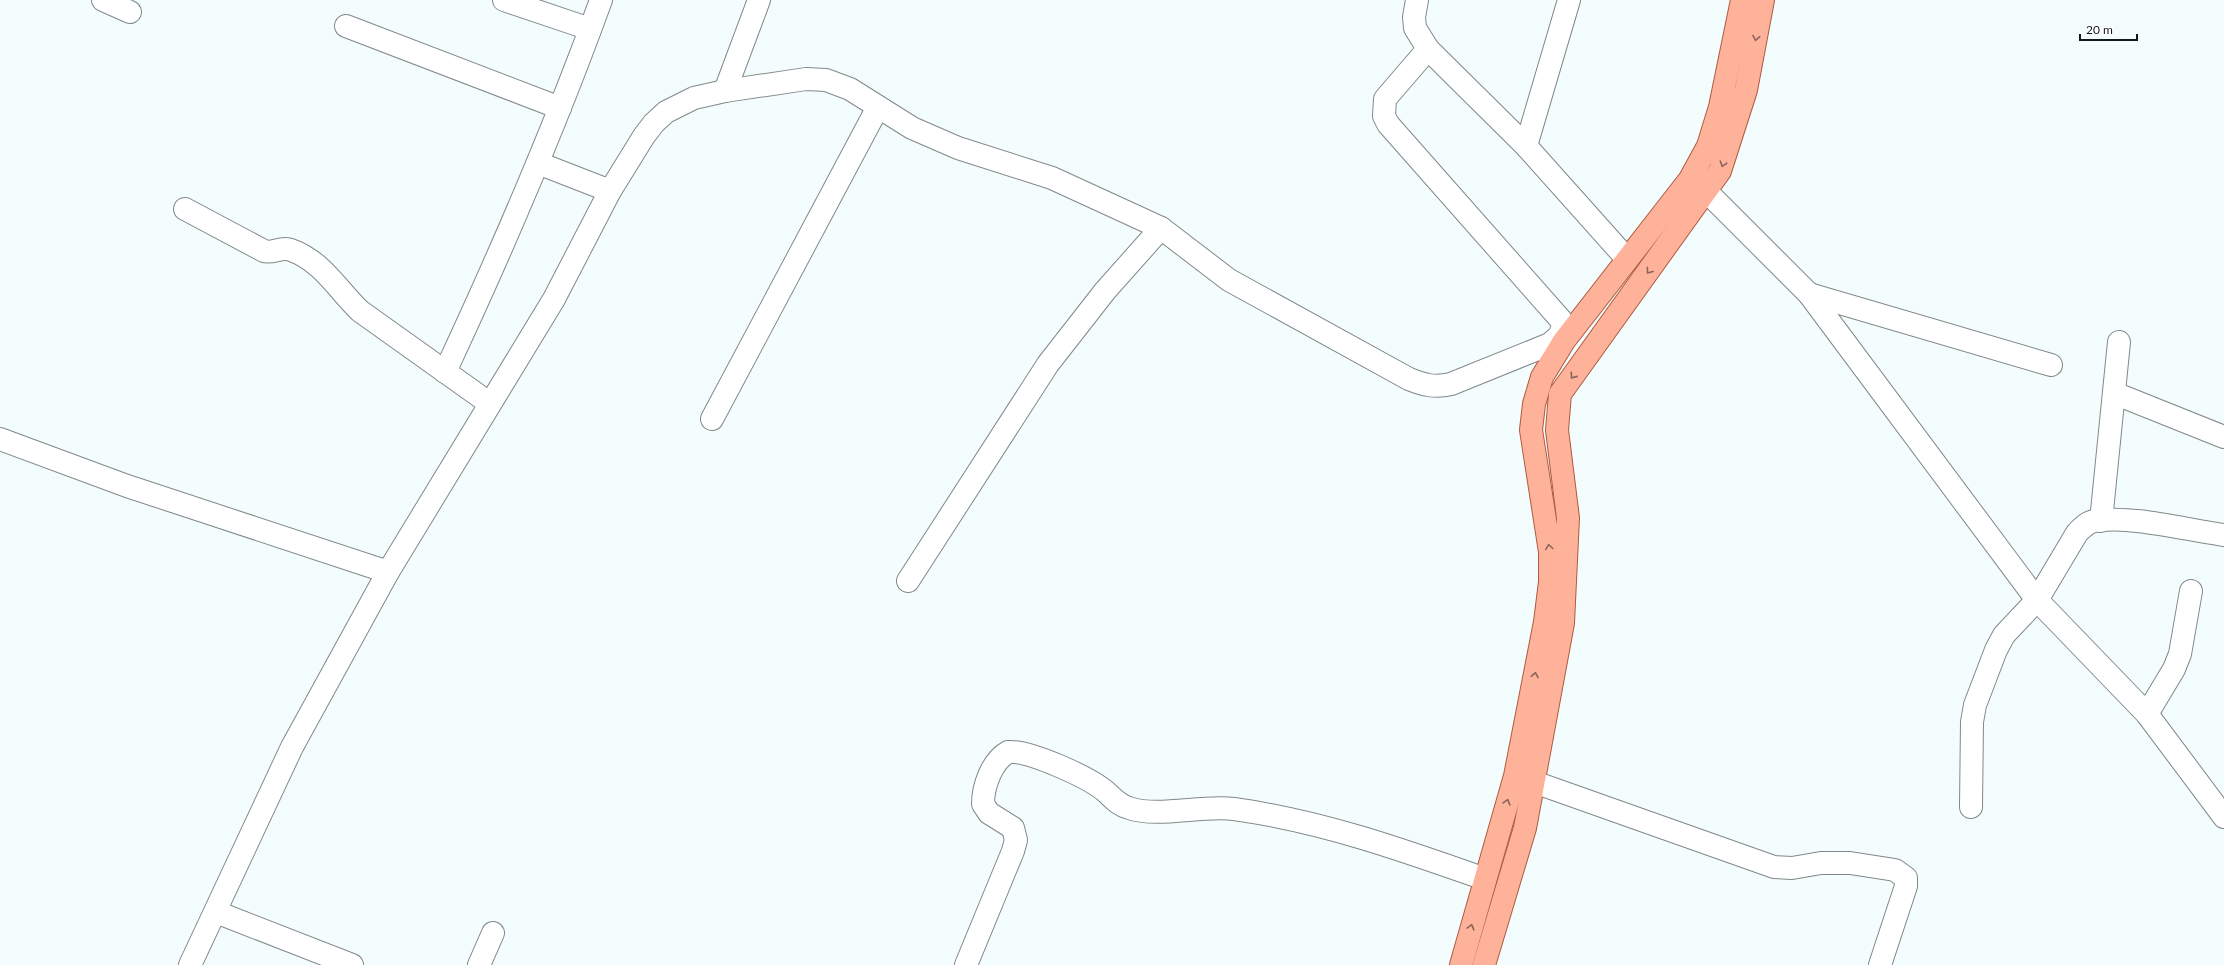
<svg xmlns="http://www.w3.org/2000/svg" width="2224" height="965" viewBox="0 0 2224 965" font-family="Lato,sans-serif">
	<rect width="100%" height="100%" fill="#f4fdfd"/>
	<g fill="none" stroke-linecap="round" stroke-linejoin="round">
		<defs>
			<g id="minor">
				<polyline points="103,0 130,12"/>
				<polyline points="504,0 590,29"/>
				<polyline points="1417,0 1414,17 1415,28 1428,49 1526,146 1627,259"/>
				<polyline points="346,26 560,108"/>
				<polyline points="725,91 759,0"/>
				<polyline points="1526,146 1569,0"/>
				<polyline points="538,163 610,191"/>
				<polyline points="1706,191 1809,294 2037,600 2147,714 2224,817"/>
				<path d="M185,209L264,251C273,254 281,246 291,250C322,261 338,290 360,311L489,403"/>
				<polyline points="1809,294 2051,365"/>
				<path d="M445,372C502,250 555,127 601,0"/>
				<polyline points="2114,393 2224,437"/>
				<polyline points="712,419 878,107"/>
				<polyline points="0,439 127,486 388,572"/>
				<polyline points="2101,521 2119,342"/>
				<polyline points="908,581 1048,364 1105,291 1161,228"/>
				<polyline points="2147,714 2174,669 2180,654 2191,591"/>
				<polyline points="1534,782 1774,867 1792,868 1821,863 1850,863 1895,870 1906,878 1906,886 1880,965"/>
				<path d="M1971,807L1972,722L1975,705L1996,650L2004,635L2037,600L2077,533C2082,528 2087,522 2095,521C2132,515 2186,530 2224,535"/>
				<polyline points="216,912 352,965"/>
				<path d="M190,965L292,747L388,572L554,299L610,191L644,136L654,123L666,112L694,98L725,91L806,79L826,80L850,89L912,128L958,148L1052,178L1161,228L1229,280L1409,379C1424,385 1435,388 1451,384L1550,344L1559,336L1563,327L1561,320L1388,124L1384,116L1385,99L1428,49"/>
				<polyline points="479,965 493,933"/>
				<path d="M966,965L1013,851L1016,840L1013,828L989,813L983,804C983,786 992,761 1008,752C1029,750 1088,777 1105,791C1113,798 1118,805 1129,808C1158,818 1201,805 1234,809C1321,821 1403,850 1485,879"/>
			</g>
			<g id="major">
				<polyline points="1461,965 1515,776 1545,622 1550,582 1550,552 1531,430 1534,404 1542,377 1564,341 1690,179 1708,146 1720,107 1742,0"/>
				<polyline points="1484,965 1525,828 1563,623 1568,518 1557,430 1560,394 1720,171 1746,90 1763,0"/>
			</g>
		</defs>
		<use href="#minor" stroke="#808889" stroke-width="24"/>
		<use href="#major" stroke="#ad5b40" stroke-width="24"/>
		<use href="#minor" stroke="#fff" stroke-width="22"/>
		<use href="#major" stroke="#ffb29a" stroke-width="22"/>
	</g>
	<defs><path id="oneway-chevron" d="M-2-3.5L2.5 0L-2 3.5" fill="none" stroke-width="1.6" stroke-linecap="round" stroke-linejoin="round"/></defs>
	<g stroke="#8a6559">
		<use href="#oneway-chevron" transform="translate(1756 38) rotate(101)"/>
		<use href="#oneway-chevron" transform="translate(1723 164) rotate(107)"/>
		<use href="#oneway-chevron" transform="translate(1649 271) rotate(126)"/>
		<use href="#oneway-chevron" transform="translate(1573 376) rotate(125)"/>
		<use href="#oneway-chevron" transform="translate(1549 547) rotate(-98)"/>
		<use href="#oneway-chevron" transform="translate(1535 675) rotate(-79)"/>
		<use href="#oneway-chevron" transform="translate(1507 802) rotate(-74)"/>
		<use href="#oneway-chevron" transform="translate(1471 927) rotate(-75)"/>
	</g>
	<path d="M2080 34v6h57v-6" fill="none" stroke="#151818" stroke-width="2"/>
	<text x="2086" y="34" font-size="12" fill="#151818" stroke="#ffffff" stroke-width="3" paint-order="stroke">20 m</text>
</svg>
